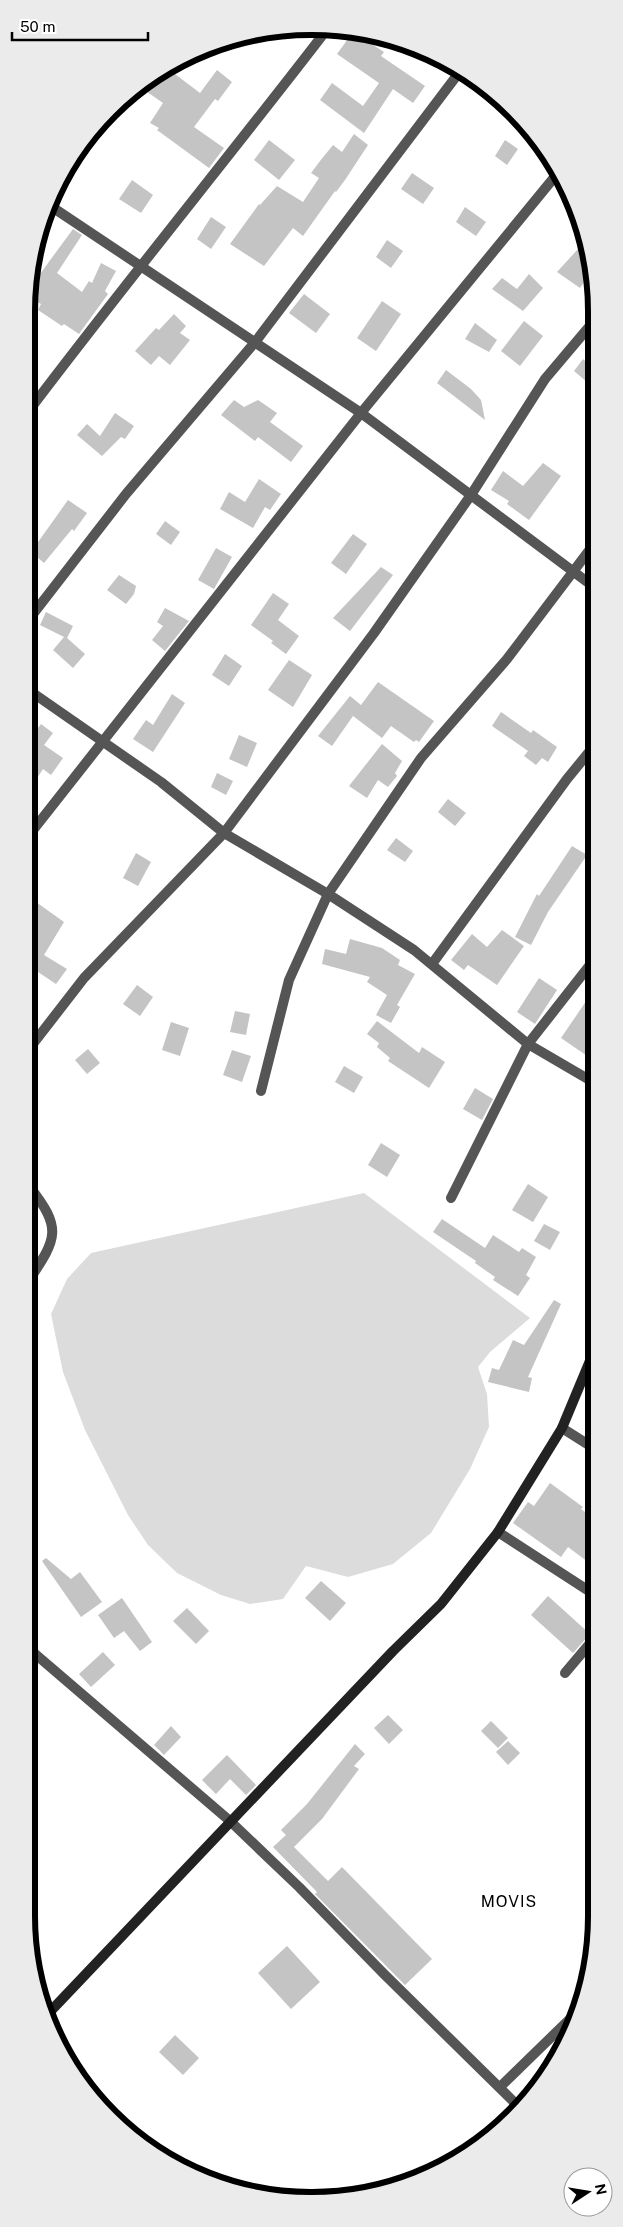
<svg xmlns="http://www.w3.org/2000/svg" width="623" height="2227" viewBox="0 0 623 2227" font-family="'Public Sans',sans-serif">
	<rect width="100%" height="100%" fill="#fff"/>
	<polygon fill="#dcdcdc" points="364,1193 530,1318 490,1352 478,1367 487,1394 489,1427 470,1469 431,1533 393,1564 348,1577 306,1566 283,1599 250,1604 221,1595 177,1573 148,1545 128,1515 85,1430 63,1372 51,1314 67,1279 91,1253"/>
	<g fill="#c4c4c4">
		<polygon points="353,32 384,52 381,56 425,86 413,103 393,89 364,133 320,100 332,83 363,106 379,83 337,54"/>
		<polygon points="167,68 200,93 217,70 232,82 218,101 215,99 194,127 224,148 209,168 157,130 159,128 150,123 163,103 140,87 153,74"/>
		<polygon points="354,134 368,145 345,180 336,192 335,191 303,236 293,228 264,266 230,244 259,204 260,205 277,186 303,202 319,178 311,173 320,161 333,145 342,152"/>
		<polygon points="269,140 295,160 279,180 254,160"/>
		<polygon points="505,140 518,149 507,165 495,156"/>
		<polygon points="412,173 434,188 423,204 401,189"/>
		<polygon points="132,180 153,195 141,213 119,199"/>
		<polygon points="465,207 486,222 476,236 456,222"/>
		<polygon points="211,217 226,227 211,249 197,239"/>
		<polygon points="73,229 82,235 57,273 82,292 89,281 92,283 101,263 116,271 105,291 108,294 79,334 64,324 62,326 38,310 41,304 32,299 32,269 40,274"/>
		<polygon points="387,240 403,251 391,268 376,257"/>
		<polygon points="578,249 590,257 593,269 580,288 557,272"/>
		<polygon points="529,274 543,288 523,311 492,289 502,278 517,289"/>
		<polygon points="304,294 330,314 316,333 289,313"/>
		<polygon points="382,301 401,314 376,351 357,338"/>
		<polygon points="174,314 186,326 180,333 190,340 170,365 159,356 151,365 135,351 156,328 159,330"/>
		<polygon points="524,321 543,336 520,366 501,351"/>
		<polygon points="475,323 497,340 489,352 465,339"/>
		<polygon points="583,359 594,369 594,388 574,371"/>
		<polygon points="446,370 471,389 481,400 485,420 437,383"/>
		<polygon points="234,400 244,407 258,400 277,413 270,422 303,446 291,462 258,437 255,441 221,415"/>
		<polygon points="115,413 134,426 125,439 121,437 102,456 77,435 87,424 100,436"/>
		<polygon points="543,463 561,476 529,520 507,504 509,501 491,490 503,471 523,486"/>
		<polygon points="259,479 281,494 270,510 265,507 253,528 220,509 229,492 245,502"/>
		<polygon points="68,500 87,513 74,531 72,529 44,563 31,552"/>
		<polygon points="165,521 180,532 171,545 156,534"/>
		<polygon points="353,534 367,544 346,574 331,563"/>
		<polygon points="216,548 232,557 214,589 198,580"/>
		<polygon points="381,567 393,575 350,631 333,618"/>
		<polygon points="119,575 136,586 134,594 126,604 107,590"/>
		<polygon points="273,593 289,604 278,620 299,636 286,654 271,643 273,641 251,625"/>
		<polygon points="165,608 189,621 165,651 152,640 163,626 157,622"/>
		<polygon points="46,612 73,626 67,638 85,654 73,668 53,650 64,637 40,625"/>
		<polygon points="225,654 242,666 229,686 212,675"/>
		<polygon points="289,660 312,675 293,707 268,690"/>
		<polygon points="378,682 434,721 419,742 416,740 414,742 391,726 382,738 353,716 332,746 318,736 350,696 361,705"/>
		<polygon points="172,694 185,703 153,752 133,739 146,720 153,725"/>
		<polygon points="501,712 531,733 533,730 557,747 548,762 542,758 536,765 524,756 528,751 492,726"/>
		<polygon points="41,724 53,733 44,745 63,758 51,775 43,769 30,789 30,735 32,736"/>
		<polygon points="239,735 257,743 247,767 229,759"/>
		<polygon points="382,744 402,761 395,773 397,776 388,787 378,780 367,798 349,786"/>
		<polygon points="217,773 233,781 226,795 211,787"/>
		<polygon points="448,799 466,813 455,826 438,812"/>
		<polygon points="396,838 413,851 405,862 387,850"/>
		<polygon points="572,846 587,855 548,912 531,945 515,937 537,894 539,896"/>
		<polygon points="136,853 151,862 138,886 123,878"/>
		<polygon points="36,902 64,922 44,955 67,969 56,984 35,970 29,979 30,911"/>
		<polygon points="502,930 524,946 497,985 468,965 464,970 451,960 472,934 487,947"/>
		<polygon points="350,939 382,948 400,960 398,965 415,974 397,1005 400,1007 391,1023 376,1015 387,995 367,982 370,977 322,964 325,949 346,954"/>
		<polygon points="539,978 557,990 535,1024 517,1012"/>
		<polygon points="137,985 153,997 140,1016 123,1004"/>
		<polygon points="593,991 593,1060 561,1038"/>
		<polygon points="235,1011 250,1014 246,1035 230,1032"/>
		<polygon points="377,1021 419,1053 422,1047 445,1062 429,1088 388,1061 390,1058 377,1047 379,1043 367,1034"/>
		<polygon points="171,1022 189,1028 180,1056 162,1050"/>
		<polygon points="88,1049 100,1063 87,1074 75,1060"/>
		<polygon points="232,1050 251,1056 242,1082 223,1075"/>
		<polygon points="344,1066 363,1077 354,1093 335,1082"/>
		<polygon points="475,1088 493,1099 482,1120 463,1109"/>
		<polygon points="381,1143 400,1155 387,1177 368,1165"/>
		<polygon points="528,1184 548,1197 533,1222 512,1210"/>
		<polygon points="442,1219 485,1248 493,1235 519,1252 522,1248 536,1257 526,1275 530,1278 518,1296 493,1280 495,1277 475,1263 476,1261 433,1232"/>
		<polygon points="544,1224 560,1232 550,1250 534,1241"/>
		<polygon points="554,1300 561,1304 528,1377 532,1378 529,1392 488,1382 492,1368 499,1370 513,1340 524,1345"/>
		<polygon points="550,1483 583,1507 581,1509 592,1517 592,1565 568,1547 561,1557 513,1523 528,1502 534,1506"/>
		<polygon points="46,1558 71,1579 80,1572 102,1602 81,1617 42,1561"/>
		<polygon points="321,1581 346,1603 330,1621 305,1598"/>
		<polygon points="548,1596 590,1634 573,1653 531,1615"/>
		<polygon points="122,1598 152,1642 140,1651 124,1631 114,1638 98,1615"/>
		<polygon points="187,1608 209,1631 196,1644 173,1621"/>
		<polygon points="103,1652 115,1665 91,1687 79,1674"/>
		<polygon points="388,1715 403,1730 389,1744 374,1728"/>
		<polygon points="491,1721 508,1738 498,1748 481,1731"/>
		<polygon points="171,1726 181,1737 164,1755 154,1745"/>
		<polygon points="508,1741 520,1753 508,1765 496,1752"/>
		<polygon points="355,1744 365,1754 354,1766 359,1769 322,1819 294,1847 328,1881 342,1867 432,1959 405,1985 315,1894 317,1892 273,1847 286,1835 281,1830 307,1804"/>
		<polygon points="227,1755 256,1785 246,1795 230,1779 216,1794 202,1780"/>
		<polygon points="287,1946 320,1982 291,2009 258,1973"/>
		<polygon points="175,2035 199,2058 183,2075 159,2052"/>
	</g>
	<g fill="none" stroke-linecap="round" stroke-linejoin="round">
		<g stroke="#555" stroke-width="10">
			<polyline points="52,207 361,413 594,587"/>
			<path d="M31,408C127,281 228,158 325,32"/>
			<polyline points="30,618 126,494 256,341 461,70"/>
			<polyline points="30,691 161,782 224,833 328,894 414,950 528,1044 593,1082"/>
			<polyline points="30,834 361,413 557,174"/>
			<polyline points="432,964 567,779 594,746"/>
			<polyline points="29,1049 84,978 224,833 374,633 471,495 545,379 594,321"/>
			<polyline points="261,1091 289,980 328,894 421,758 507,659 594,544"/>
			<polyline points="451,1198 528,1044 593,961"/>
			<path d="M28,1282C56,1239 64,1230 29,1186"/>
			<polyline points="562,1428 592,1447"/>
			<polyline points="498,1532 592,1593"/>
			<polyline points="27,1647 230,1821 299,1887 384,1974 517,2105"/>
			<polyline points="565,1673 592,1641"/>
			<polyline points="500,2087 575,2014"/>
		</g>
		<polyline stroke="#222" stroke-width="10" points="46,2016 393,1651 441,1604 498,1532 562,1428 592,1356"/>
	</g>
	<g text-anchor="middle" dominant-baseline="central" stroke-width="5" stroke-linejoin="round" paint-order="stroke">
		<g font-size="16" letter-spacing="1" fill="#000" stroke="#fff">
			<text x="509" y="1901">MOVIS</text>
		</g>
	</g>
	<path d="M0 0H623V2227H0ZM311 35H312A276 276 0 0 1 588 311V1916A276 276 0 0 1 312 2192H311A276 276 0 0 1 35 1916V311A276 276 0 0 1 311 35Z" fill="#ebebeb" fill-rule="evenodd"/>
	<path fill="none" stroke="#000" stroke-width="6" d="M311 35H312A276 276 0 0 1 588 311V1916A276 276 0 0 1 312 2192H311A276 276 0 0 1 35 1916V311A276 276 0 0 1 311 35Z"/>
	<g transform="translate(588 2192) rotate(78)"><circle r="24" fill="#ffffff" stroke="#999999"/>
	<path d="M0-4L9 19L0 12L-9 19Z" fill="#000000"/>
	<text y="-8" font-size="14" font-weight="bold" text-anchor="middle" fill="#000000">N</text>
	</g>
	<path d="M12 32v8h136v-8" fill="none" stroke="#000000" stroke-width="2.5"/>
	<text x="20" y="32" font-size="15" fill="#000000" stroke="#ffffff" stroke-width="4" paint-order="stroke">50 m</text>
</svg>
